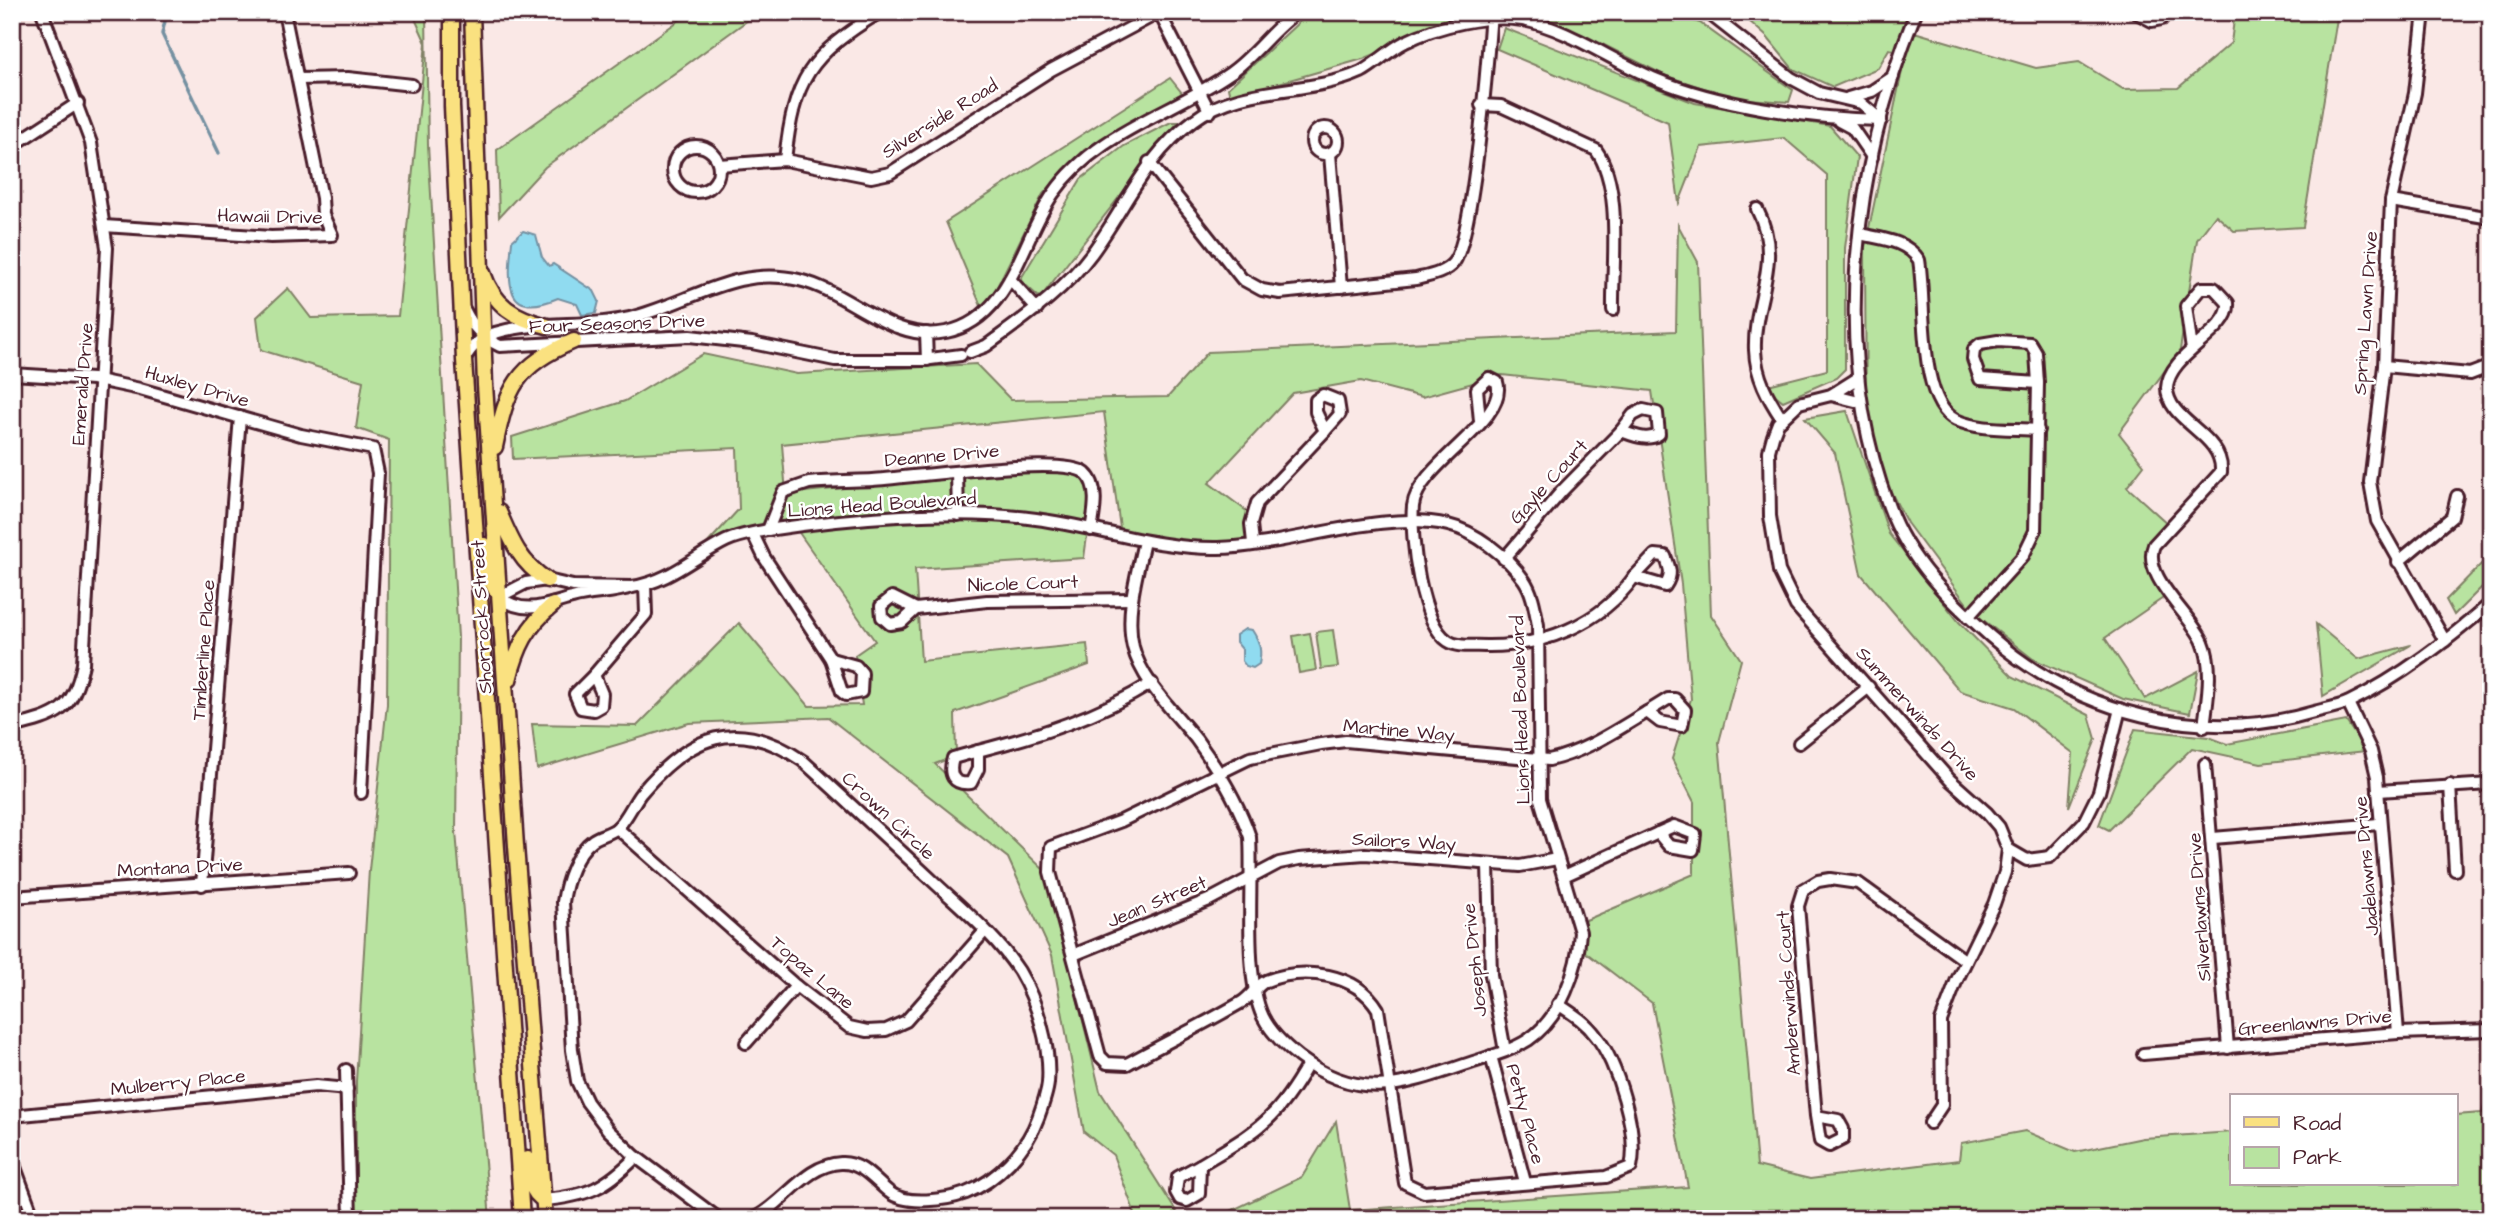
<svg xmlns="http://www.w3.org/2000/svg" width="2503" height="1231" viewBox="0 0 2503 1231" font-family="'Architects Daughter',sans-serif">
	<rect width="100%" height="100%" fill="#fae8e6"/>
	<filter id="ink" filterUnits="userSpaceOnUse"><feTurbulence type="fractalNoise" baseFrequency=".0143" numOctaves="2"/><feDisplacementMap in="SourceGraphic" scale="14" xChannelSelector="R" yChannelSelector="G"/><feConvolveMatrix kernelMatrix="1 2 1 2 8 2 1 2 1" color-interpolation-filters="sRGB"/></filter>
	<g filter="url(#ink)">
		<g fill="#b8e3a0" stroke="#818166" stroke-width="2">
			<polygon points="412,12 426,12 428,145 458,637 456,832 490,1219 356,1219 356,1081 369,870 387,704 389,440 356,428 363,381 261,350 257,317 288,288 311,318 398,316 426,43"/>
			<polygon points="691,12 759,12 545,167 499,217 497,150"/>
			<polygon points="1310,12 1462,12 1463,18 1363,59 1230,97 1228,88"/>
			<polygon points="1531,12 1666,12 1700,23 1793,90 1789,102 1735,98 1666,76 1584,35 1531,16"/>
			<polygon points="1739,12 1759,12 1775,18 1776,12 1914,12 1911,31 2036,68 2079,62 2123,89 2178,88 2231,43 2235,12 2338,12 2303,227 2234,231 2216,215 2197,240 2180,350 2119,433 2144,465 2127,487 2169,525 2148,555 2169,594 2105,638 2145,699 2198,671 2190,713 2123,699 2033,659 1973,612 1907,523 1866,444 1865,247 1906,52 1889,49 1878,68 1833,87 1793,69 1767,37"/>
			<polygon points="1504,28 1695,103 1830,126 1857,157 1845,248 1845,369 1836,378 1783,401 1764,386 1827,370 1827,175 1784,138 1701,147 1679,203 1668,122 1497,49"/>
			<polygon points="1170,78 1182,93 1084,150 1043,194 984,313 946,222"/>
			<polygon points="1171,122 1178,122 1040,298 1020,280 1081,179 1124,146"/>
			<polygon points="1678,225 1698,262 1711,615 1741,660 1719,742 1757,1166 1810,1179 1959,1160 1961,1143 2025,1131 2075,1152 2143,1138 2232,1132 2232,1184 2456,1184 2456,1115 2482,1113 2491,1083 2491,1219 1214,1219 1302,1177 1336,1121 1350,1210 1688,1187 1652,1003 1580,948 1579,923 1694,874 1694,802 1672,759 1691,699 1681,584 1652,391 1502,375 1422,397 1361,381 1293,393 1209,483 1252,515 1251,543 1148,541 1121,535 1104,412 782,444 786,494 1065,465 1094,485 1084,558 915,569 921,661 1087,644 1089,665 955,713 956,756 935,764 1047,873 1100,1091 1181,1219 1137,1219 1113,1155 1084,1132 1052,955 1008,858 828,717 689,723 537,769 532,724 637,726 739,623 809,706 862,705 855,655 875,641 795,527 705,546 739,509 737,448 513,459 512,437 625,401 703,354 797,374 976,364 1011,400 1168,397 1208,352 1676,331"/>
			<polygon points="1847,411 1889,534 1959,622 2012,676 2089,715 2096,739 2069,807 2073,753 2014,708 1960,691 1861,574 1835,453 1805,418"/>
			<polygon points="2491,554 2491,578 2454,615 2446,600"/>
			<polygon points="2316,624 2358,659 2411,645 2323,696"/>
			<polygon points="1333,630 1338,667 1321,669 1316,632"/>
			<polygon points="1310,633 1316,670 1299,673 1293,636"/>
			<polygon points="2346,721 2366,751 2261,763 2192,748 2109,830 2099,825 2135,729 2209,737 2227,744"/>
		</g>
		<g fill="#90dbf0" stroke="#7490a1" stroke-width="2">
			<path d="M523,231L536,235L542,257L549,266L553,264L594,291L599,301L596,313L582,315L577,304L558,298C503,321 508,280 512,241Z"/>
			<path d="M1245,629L1252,630C1260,642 1262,651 1259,664L1253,668L1246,666L1242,661V649L1236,642V635Z"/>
		</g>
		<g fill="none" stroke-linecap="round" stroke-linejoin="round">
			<polyline stroke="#7490a1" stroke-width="3.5" points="167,12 162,34 219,153"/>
			<defs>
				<g id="minor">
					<polyline points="1159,12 1210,112"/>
					<polyline points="1707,12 1791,78 1819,93 1861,103 1881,120"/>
					<path d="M1916,12C1854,166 1829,349 1889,507C1908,560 1950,601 1991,637C2079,714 2201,745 2314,712C2325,709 2338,707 2349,702C2401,677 2448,640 2491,603"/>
					<polyline points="2135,12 2152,21 2162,19 2166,12"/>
					<polyline points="2424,12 2415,93 2391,201 2384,366 2370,482 2377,521 2445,641"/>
					<polyline points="298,79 348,78 412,85"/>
					<polyline points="1848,98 1872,91 1893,77"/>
					<path d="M1481,105L1501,106L1596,150C1623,187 1612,265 1613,310"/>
					<polyline points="1839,121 1852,128 1872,157"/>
					<circle cx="1325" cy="141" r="13"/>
					<polyline points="12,146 78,103"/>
					<circle cx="696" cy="169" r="23"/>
					<polyline points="1330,154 1341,287"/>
					<path d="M785,160C794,78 809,56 880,12"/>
					<path d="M1149,162L1242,279L1262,290L1280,293L1416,279C1428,276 1446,273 1454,262C1474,234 1488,55 1491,12"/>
					<polyline points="719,165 785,160 871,177 890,173 1051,70 1160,12"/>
					<polyline points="2391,201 2491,218"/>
					<path d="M1757,209C1784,262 1753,298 1755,350C1756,377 1768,398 1782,419"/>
					<polyline points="104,226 271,237 332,235 323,215 322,198 284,12"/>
					<path d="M1860,234C1882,239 1906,240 1919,260C1926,299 1917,401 1956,420C1980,431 2012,428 2038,430"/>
					<polyline points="1010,279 1037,309"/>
					<path d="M464,309C473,327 481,337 500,346L690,336L752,343L835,360H923L961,355"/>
					<polyline points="926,333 927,360"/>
					<polygon points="1998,341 2030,343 2036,353 2038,383 1980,379 1973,359 1974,349 1980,344"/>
					<path d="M2192,350L2186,306L2201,288H2214L2228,303C2231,332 2168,354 2167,388C2167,422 2224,434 2221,472L2154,545C2141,576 2191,614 2203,642C2214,668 2207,700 2204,727"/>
					<path d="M970,352L986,346C1024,318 1064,291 1092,253C1127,205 1145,156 1194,120C1243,83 1308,96 1361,72C1376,64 1389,50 1405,42C1437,26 1487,14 1523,20C1569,29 1610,60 1653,78C1716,105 1812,119 1881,120"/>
					<path d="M464,360C471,347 480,337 495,333C540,319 591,329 637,316C692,301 739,265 799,280C850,292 891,343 946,332C1011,319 1021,240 1053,194C1096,132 1171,114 1230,73C1255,56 1272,29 1297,12"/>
					<polyline points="2384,366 2470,374 2491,366"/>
					<polyline points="12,374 93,379 140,389 301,435 373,449 378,473 361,793"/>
					<polyline points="1858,378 1831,395 1799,403 1778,423 1773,436 1769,451 1770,516 1779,571 1796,606 1950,780 1987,813 1999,827 2008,849 2005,872 1994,904 1956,982 1941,1021 1942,1105 1930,1123"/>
					<polygon points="1323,395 1338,401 1340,414 1325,431 1316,412 1316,400"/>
					<polyline points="1831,395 1859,402"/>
					<path d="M1643,410L1657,413L1659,434C1648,442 1633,435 1621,431L1633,415Z"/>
					<path d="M1480,421L1477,389L1489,378L1497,382C1509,421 1418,464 1413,506C1410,537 1421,624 1448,641C1458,648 1473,645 1485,646C1542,647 1600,625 1634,577"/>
					<polyline points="957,472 958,515"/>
					<path d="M768,530L783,492L809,483C830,481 851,481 873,480C908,478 1064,455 1085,473C1100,486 1094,513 1091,530"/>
					<polyline points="753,534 764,557 831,659"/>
					<polyline points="1253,543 1251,524 1257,503 1325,431"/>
					<path d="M1655,555L1665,556C1670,568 1673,575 1665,586L1634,577Z"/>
					<polyline points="1504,559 1561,492 1621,431"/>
					<polyline points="2398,562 2452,517 2457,496"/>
					<path d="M547,580L573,586L632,587C612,594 592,592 572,598C546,605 524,616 499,597L526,583Z"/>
					<path d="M632,587C669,582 695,556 726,541C738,535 754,533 767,530C847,518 956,508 1036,519C1097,527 1156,549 1218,548C1287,547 1381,509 1448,525C1475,531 1508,557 1524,580C1533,593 1535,610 1538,625L1540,799L1580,932C1578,970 1561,1018 1528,1040C1509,1052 1485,1058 1464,1065C1400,1087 1357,1101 1299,1057C1285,1046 1271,1033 1263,1017C1243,975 1253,887 1250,837C1238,802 1218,769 1196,739C1174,711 1142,682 1133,647C1125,613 1137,574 1144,541"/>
					<polygon points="892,597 916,609 902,622 890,624 882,617 881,606"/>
					<polyline points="916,609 987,601 1132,599"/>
					<polyline points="1968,617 2023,556 2035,531 2038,383"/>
					<polygon points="831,659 856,666 862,673 861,692 846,695 842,692"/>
					<polyline points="594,675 646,614 645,585"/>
					<polygon points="594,675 602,694 601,706 594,710 581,708 575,694"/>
					<polygon points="1668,699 1675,699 1685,710 1682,726 1660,722 1647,712"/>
					<polyline points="2348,703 2371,751 2377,777 2398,1033"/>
					<path d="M12,727C58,716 73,711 83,664L107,248L91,143L42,12"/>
					<polyline points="1799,743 1869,687"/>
					<path d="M978,751C1040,735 1097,717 1152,683"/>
					<path d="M978,751V769L971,783C953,785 948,775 953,758Z"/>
					<polyline points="2205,764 2228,1048"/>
					<polyline points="2450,785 2455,870"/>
					<polyline points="2378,791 2491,784"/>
					<polygon points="1674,826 1695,834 1693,850 1669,846 1658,833"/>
					<polyline points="617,828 796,986 849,1027 867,1031 886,1030 906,1021 985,931"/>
					<polyline points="2213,838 2379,824"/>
					<polyline points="2008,849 2027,860 2050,857 2084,822 2099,792 2120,709"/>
					<polyline points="1488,865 1491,975 1505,1051"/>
					<polyline points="1564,876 1658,833"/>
					<polyline points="202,885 240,417"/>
					<polyline points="12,897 349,873"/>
					<polyline points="1073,955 1209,900 1279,863 1299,859 1365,854 1520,866 1557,859"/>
					<path d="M1558,1004C1573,1014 1586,1022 1596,1036C1617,1062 1639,1134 1631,1167L1606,1177L1424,1192L1405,1183L1378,1009C1356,973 1304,966 1266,981C1257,985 1251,997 1242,1002C1204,1024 1165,1043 1127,1064L1107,1063L1100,1056L1050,872L1051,847L1121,821L1250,758L1321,744L1346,741L1549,760C1585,752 1615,731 1647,712"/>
					<polyline points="746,1043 796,986"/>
					<polyline points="2143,1054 2398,1033 2491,1030"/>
					<polyline points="1491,1056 1525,1182"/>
					<polyline points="346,1070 350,1219"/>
					<polyline points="12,1116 316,1086 347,1089"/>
					<polyline points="1816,1116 1838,1120 1843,1129 1843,1139 1829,1146 1820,1141 1816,1116 1798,906 1803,890 1818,881 1830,879 1858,883 1966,961"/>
					<path d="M636,1157L608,1130L587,1102L577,1081L572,1050L563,902C566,882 575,853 593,840C600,835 610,834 617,828C627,819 633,803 641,793C689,736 737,715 803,761C847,801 891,842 935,883C964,910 997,937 1019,971C1037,1001 1051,1047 1048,1083C1047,1094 1042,1107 1038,1118C1027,1149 997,1181 966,1193C947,1200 906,1206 889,1192C875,1181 862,1162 841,1163C804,1165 785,1204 753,1219"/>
					<polyline points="12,1159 34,1219"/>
					<path d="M1200,1165C1256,1131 1275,1123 1308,1064"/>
					<polygon points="1200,1165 1199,1194 1187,1201 1180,1199 1176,1192 1178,1177"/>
					<path d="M544,1200C588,1196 605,1188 636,1157L719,1219"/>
				</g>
				<g id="major">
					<polyline points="452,12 452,106 464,360 522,1219"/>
					<polyline points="472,12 485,385 516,846 545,1219"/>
					<path d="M483,273C494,306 515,318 547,326"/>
					<path d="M495,447C507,387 516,366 574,341"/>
					<path d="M499,512C511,540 520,563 547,580"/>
					<polyline points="484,545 488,572 495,589"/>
					<path d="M509,680C517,648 527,626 553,605"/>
					<path d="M528,1159C529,1174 529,1192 544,1200"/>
				</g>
			</defs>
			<use href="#minor" stroke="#4a1f2b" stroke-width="16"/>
			<use href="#major" stroke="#4a1f2b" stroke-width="19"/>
			<use href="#minor" stroke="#fff" stroke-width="10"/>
			<use href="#major" stroke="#fae180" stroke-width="14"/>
		</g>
	</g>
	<g text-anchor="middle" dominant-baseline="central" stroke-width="5" stroke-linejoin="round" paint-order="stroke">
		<g font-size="19" fill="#4a1f2b" stroke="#fff">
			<text transform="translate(940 119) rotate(-32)">Silverside Road</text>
			<text transform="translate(270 217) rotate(1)">Hawaii Drive</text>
			<text transform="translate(2366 313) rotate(-86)">Spring Lawn Drive</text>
			<text transform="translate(617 324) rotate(-2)">Four Seasons Drive</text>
			<text transform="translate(83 384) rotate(-86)">Emerald Drive</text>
			<text transform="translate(197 387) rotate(16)">Huxley Drive</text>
			<text transform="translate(942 456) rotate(-5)">Deanne Drive</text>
			<text transform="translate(1549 482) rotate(-48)">Gayle Court</text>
			<text transform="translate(882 505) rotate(-4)">Lions Head Boulevard</text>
			<text transform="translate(1023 584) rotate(-2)">Nicole Court</text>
			<text transform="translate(482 617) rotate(-93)">Shorrock Street</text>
			<text transform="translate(204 650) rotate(-86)">Timberline Place</text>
			<text transform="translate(1521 710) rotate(-92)">Lions Head Boulevard</text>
			<text transform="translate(1917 714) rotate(48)">Summerwinds Drive</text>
			<text transform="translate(1399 731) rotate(5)">Martine Way</text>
			<text transform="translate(888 816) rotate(43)">Crown Circle</text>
			<text transform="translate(1404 842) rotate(3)">Sailors Way</text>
			<text transform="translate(2367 866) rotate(-95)">Jadelawns Drive</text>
			<text transform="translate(180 868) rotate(-3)">Montana Drive</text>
			<text transform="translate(1157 902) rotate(-23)">Jean Street</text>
			<text transform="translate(2200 907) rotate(-94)">Silverlawns Drive</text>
			<text transform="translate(1475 960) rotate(-96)">Joseph Drive</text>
			<text transform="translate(812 973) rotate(40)">Topaz Lane</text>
			<text transform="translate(1789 993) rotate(-94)">Amberwinds Court</text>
			<text transform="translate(2315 1023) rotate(-5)">Greenlawns Drive</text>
			<text transform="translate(178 1083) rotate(-6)">Mulberry Place</text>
			<text transform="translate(1525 1114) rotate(75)">Petty Place</text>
		</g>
	</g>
	<rect width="2503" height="1231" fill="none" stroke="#fff" stroke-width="42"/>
	<rect x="21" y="21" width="2461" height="1189" fill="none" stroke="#4a1f2b" stroke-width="2.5" filter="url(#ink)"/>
	<rect x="2230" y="1094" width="228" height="91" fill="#ffffff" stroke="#b7a5aa" stroke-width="2"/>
	<rect x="2244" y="1117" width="35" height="10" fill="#fae180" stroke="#b7a5aa" stroke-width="2"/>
	<text x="2293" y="1130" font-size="21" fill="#4a1f2b">Road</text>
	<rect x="2244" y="1147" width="35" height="21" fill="#b8e3a0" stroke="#b7a5aa" stroke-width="2"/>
	<text x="2293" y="1164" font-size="21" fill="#4a1f2b">Park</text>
</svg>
